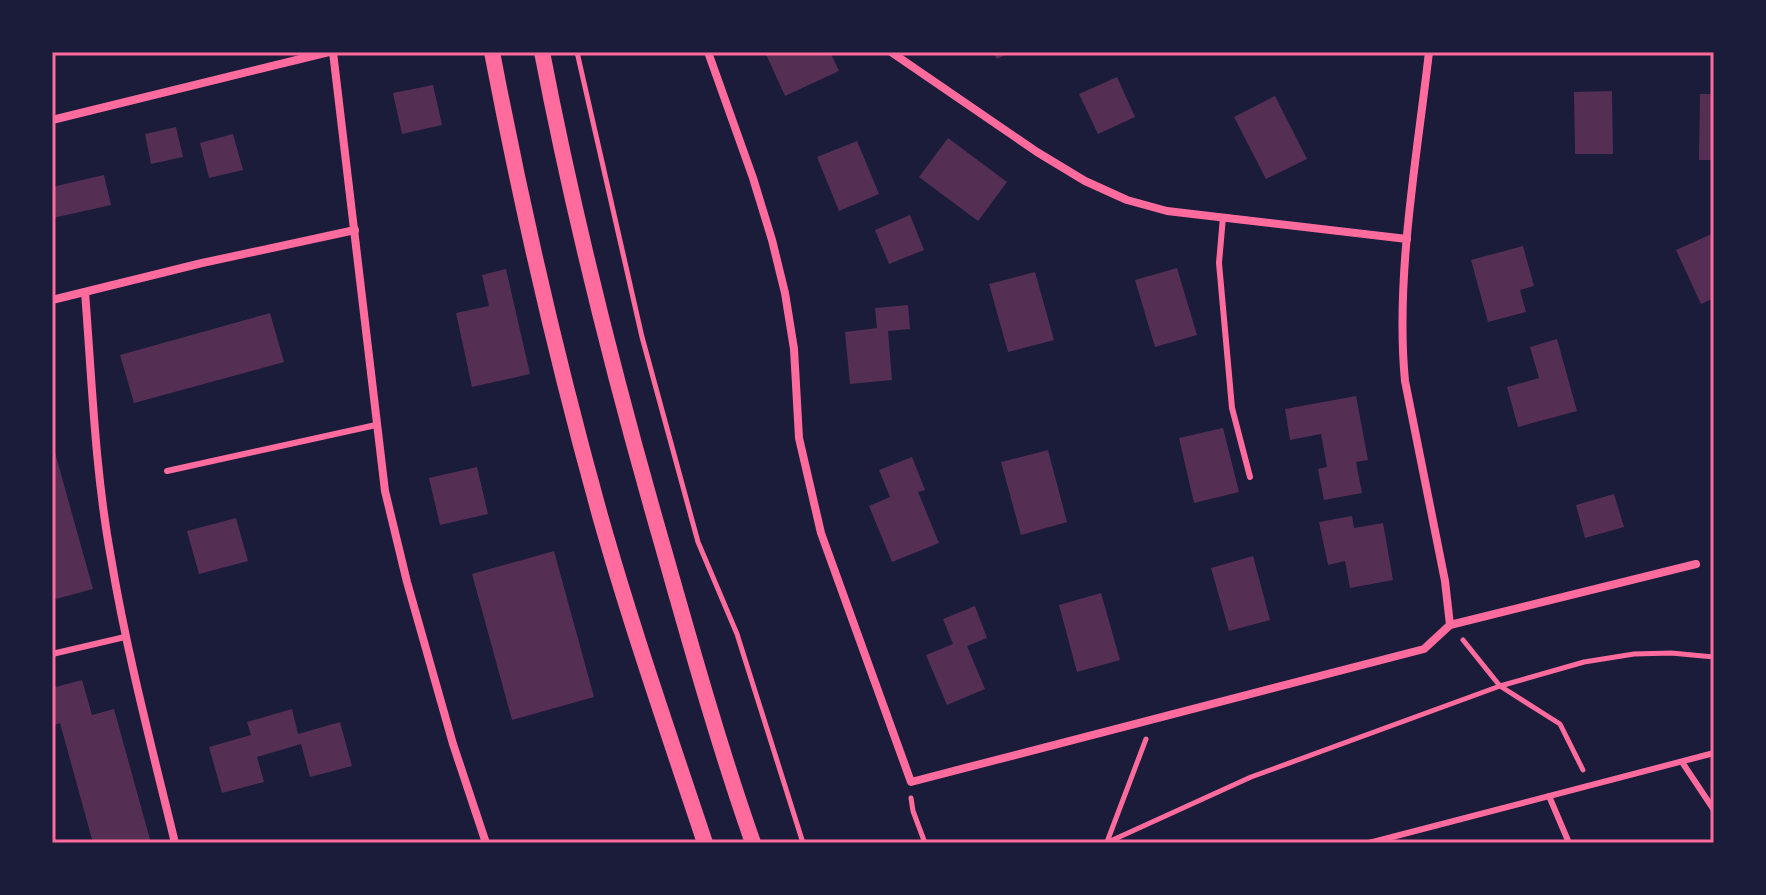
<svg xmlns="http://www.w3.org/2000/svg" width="1766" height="895" viewBox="0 0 1766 895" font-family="'PT Serif',serif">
	<rect width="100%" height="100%" fill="#1b1b3a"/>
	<g fill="#542f53">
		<polygon points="765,52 830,52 839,71 785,96"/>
		<polygon points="993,52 1012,52 997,59"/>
		<polygon points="1117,77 1135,117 1098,134 1079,94"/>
		<polygon points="433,85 442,125 402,134 393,93"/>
		<polygon points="1612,91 1613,154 1575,154 1574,92"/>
		<polygon points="1700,94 1714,94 1714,160 1699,160"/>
		<polygon points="1275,96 1307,159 1266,179 1234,117"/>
		<polygon points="176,127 183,157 151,164 145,134"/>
		<polygon points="233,134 243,170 209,178 200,143"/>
		<polygon points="948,138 1007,182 978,221 919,177"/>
		<polygon points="857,141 879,194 839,211 817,157"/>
		<polygon points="104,175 111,205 53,218 52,187"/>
		<polygon points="910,215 924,250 889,264 875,230"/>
		<polygon points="1714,233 1714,298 1701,304 1676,250"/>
		<polygon points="1523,246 1534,286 1520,290 1526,312 1488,322 1471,260"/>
		<polygon points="1177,268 1197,335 1155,347 1135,280"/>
		<polygon points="506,269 530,374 472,387 456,313 489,306 482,275"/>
		<polygon points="1035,272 1054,340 1008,352 989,284"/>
		<polygon points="908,305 910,329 888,331 892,380 850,384 845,332 877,328 875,308"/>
		<polygon points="270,313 284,362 134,403 120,355"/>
		<polygon points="1557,339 1577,411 1518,427 1507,387 1539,378 1530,347"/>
		<polygon points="1356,396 1368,460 1356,462 1362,493 1324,500 1318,469 1327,467 1321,434 1290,440 1285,409"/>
		<polygon points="1223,428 1239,492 1194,503 1179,438"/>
		<polygon points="52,442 93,589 52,600"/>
		<polygon points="1048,450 1067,522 1021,535 1001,462"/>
		<polygon points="912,457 925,490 918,492 939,543 892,562 869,506 890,497 879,470"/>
		<polygon points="477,467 488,514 440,525 429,478"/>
		<polygon points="1614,494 1624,527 1585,538 1576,505"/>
		<polygon points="1352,516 1354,528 1383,523 1393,580 1350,588 1345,561 1328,565 1319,522"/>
		<polygon points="236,518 248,561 199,574 187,531"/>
		<polygon points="554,551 594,697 512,720 472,574"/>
		<polygon points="1253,556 1270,620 1229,631 1211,568"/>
		<polygon points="1101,593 1120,660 1077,672 1059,605"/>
		<polygon points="975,606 987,638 967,646 985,689 947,705 926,655 953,644 943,619"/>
		<polygon points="82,680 92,715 114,709 151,843 93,843 60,723 52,726 52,688"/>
		<polygon points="292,709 298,734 340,722 352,766 310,777 301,744 257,757 264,782 222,793 209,747 251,735 247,722"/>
	</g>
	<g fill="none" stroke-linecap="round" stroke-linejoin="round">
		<g stroke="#ff6b9d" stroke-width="5">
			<polyline points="577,52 642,337 698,542 737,634 803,843"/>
			<polyline points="1463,640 1500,686 1560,724 1583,770"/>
			<polyline points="911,798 913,811 925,843"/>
			<polyline points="1107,842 1146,739"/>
			<polyline points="1106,843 1251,777 1500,686 1584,662 1634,654 1671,653 1714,657"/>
		</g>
		<g stroke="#ff6b9d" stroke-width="6">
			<polyline points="1223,217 1219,263 1232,408 1250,477"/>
			<polyline points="167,471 376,425"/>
			<polyline points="52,654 125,637"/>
			<polyline points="1682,762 1714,810"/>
			<polyline points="1549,796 1569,843"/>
			<polyline points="1369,843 1714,753"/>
		</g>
		<g stroke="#ff6b9d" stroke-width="8">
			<polyline points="333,52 385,491 407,582 453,744 486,843"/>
			<path d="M708,52L753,178L772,240L785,293L794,349L799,438L821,533L911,782L1424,649L1450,625L1445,581L1405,381C1395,276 1417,157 1429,52"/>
			<polyline points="891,52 1037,152 1085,181 1127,200 1167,211 1407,239"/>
			<polyline points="52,120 329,52"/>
			<path d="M85,292C92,381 95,471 111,558C127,654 152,748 175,843"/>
			<polyline points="52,300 202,263 355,230"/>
			<polyline points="1450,625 1696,564"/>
		</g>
		<g stroke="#ff6b9d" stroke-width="16">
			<path d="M492,52C522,209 558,365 601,519C632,628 669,735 705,843"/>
			<path d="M542,52C574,218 616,384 663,547C691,646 719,746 753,843"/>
		</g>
	</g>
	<rect width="1766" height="895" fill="none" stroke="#1b1b3a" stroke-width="108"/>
	<rect x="54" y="54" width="1658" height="787" fill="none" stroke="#ff6b9d" stroke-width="3"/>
</svg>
